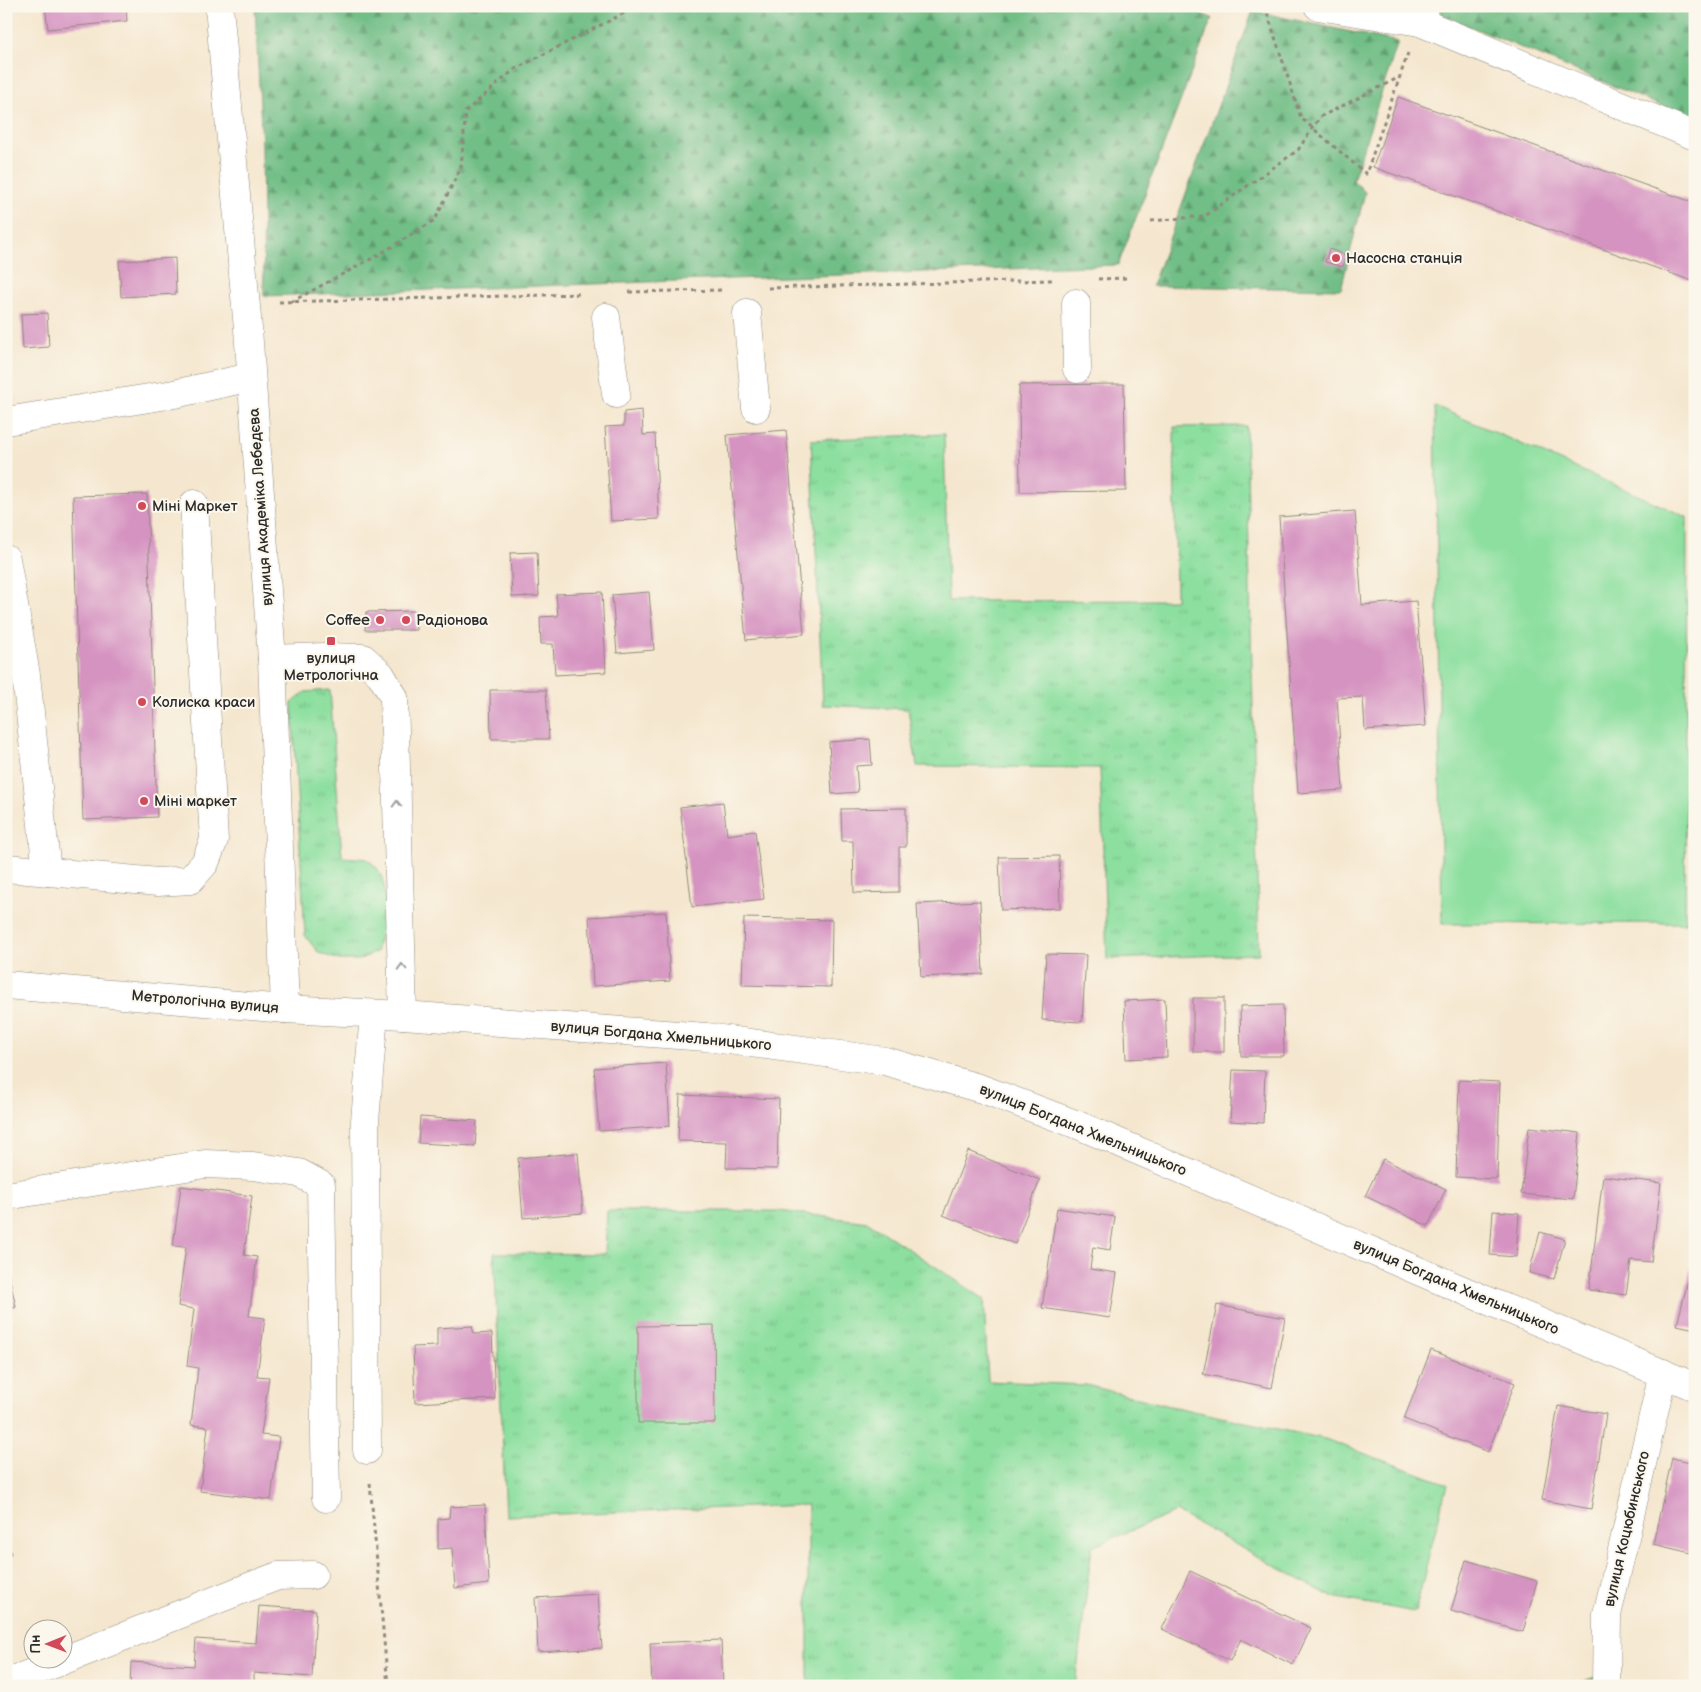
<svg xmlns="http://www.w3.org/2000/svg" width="1701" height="1692" viewBox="0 0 1701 1692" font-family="'Balsamiq Sans',sans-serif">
	<defs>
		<pattern id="grass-tufts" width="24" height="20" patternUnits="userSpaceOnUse" patternTransform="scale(1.25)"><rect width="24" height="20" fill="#8cdf9f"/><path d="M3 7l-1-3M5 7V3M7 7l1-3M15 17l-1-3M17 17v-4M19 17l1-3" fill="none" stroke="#79c089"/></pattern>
		<pattern id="forest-firs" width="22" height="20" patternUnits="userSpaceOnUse" patternTransform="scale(1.25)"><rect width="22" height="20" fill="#71be86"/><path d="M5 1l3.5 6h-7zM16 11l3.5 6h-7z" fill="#5d9b6e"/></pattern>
	</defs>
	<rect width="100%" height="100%" fill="#fbf7ec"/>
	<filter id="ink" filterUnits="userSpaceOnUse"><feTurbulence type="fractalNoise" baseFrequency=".02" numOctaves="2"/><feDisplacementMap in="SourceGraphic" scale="10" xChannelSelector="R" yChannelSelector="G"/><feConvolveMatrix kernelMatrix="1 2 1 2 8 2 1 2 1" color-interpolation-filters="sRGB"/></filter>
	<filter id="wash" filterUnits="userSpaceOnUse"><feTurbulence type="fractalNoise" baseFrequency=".0096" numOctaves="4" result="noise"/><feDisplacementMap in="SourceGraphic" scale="20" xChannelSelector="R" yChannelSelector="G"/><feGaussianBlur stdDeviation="1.12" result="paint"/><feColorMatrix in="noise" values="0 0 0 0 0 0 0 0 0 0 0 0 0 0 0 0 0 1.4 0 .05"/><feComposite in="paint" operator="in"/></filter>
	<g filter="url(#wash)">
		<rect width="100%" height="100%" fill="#f5e7cf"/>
		<g fill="url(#grass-tufts)" stroke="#5c8565">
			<polygon points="1246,426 1259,954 1107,959 1100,768 917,766 908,709 823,705 811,440 944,434 948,601 1176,600 1174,427"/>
			<path d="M330,690L342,857L367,859C370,862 376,866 378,870C392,892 382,929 376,952L358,960H339L319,953L305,936L292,703L305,692Z"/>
			<polygon points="607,1211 779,1211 868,1222 984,1299 988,1381 1086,1385 1170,1406 1325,1439 1447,1484 1415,1612 1332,1597 1176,1512 1092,1547 1075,1686 808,1686 808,1505 506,1516 494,1253 605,1254"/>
		</g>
		<g fill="url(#forest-firs)" stroke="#4e7458">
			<polygon points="255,6 1181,6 1212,18 1118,265 264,296 262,146"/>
			<polygon points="1443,6 1695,6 1695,120 1440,14"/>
			<polygon points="1253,11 1398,42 1353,180 1365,192 1341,289 1152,286"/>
			<polygon points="1596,1677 1597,1686 1567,1686"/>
		</g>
		<polygon fill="#8cdf9f" stroke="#5c8565" points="1435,406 1687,517 1685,923 1442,924"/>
		<g id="blocks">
			<g fill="#d593c1">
				<polygon points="45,6 126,6 127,21 48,29"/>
				<polygon points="1398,97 1695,203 1695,282 1373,167"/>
				<polygon points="1329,249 1346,255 1343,267 1325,262"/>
				<polygon points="175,258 176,294 121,297 119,261"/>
				<polygon points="47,313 49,347 23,349 21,314"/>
				<polygon points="1124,384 1126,491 1020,492 1019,385"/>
				<polygon points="642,410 643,435 655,434 659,519 611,521 605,427 624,426 624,412"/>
				<polygon points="786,430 804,634 746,640 727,435"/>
				<polygon points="147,494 157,817 83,820 73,496"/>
				<polygon points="1355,511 1362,605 1416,601 1426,726 1365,730 1363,697 1337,698 1343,790 1298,793 1279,517"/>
				<polygon points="537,552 539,596 512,597 510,553"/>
				<polygon points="602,592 606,672 555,675 553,644 541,644 540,617 558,616 556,594"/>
				<polygon points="649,592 654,650 617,653 612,595"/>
				<polygon points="416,611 416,630 365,630 366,612"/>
				<polygon points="490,690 546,690 549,739 491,739"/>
				<polygon points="870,739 872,765 856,766 858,792 832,794 829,742"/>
				<polygon points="723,802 727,835 755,831 764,899 692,907 680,807"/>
				<polygon points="906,808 906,847 899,847 899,892 854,893 853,841 842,841 841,809"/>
				<polygon points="1059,856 1060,908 1001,910 999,857"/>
				<polygon points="980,901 983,974 921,977 917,904"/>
				<polygon points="666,912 670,981 593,986 589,917"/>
				<polygon points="744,918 832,920 831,987 742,985"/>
				<polygon points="1046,954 1086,955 1082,1022 1042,1020"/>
				<rect x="1193" y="998" width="31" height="54"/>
				<polygon points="1165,999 1167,1057 1126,1059 1124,1001"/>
				<polygon points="1283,1005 1284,1056 1241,1056 1240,1006"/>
				<polygon points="666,1063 670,1126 599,1131 594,1068"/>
				<polygon points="1233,1070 1265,1071 1263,1123 1230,1121"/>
				<polygon points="1459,1080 1500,1082 1497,1179 1456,1177"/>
				<polygon points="680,1095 779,1099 777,1169 726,1168 727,1142 678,1141"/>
				<polygon points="420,1117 477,1121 475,1146 418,1143"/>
				<polygon points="1529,1127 1580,1133 1573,1199 1521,1194"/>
				<polygon points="968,1151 1040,1180 1015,1244 943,1215"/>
				<polygon points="578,1153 583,1213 523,1218 518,1158"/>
				<polygon points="1383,1159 1446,1189 1428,1226 1365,1196"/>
				<polygon points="1603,1176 1661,1183 1651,1262 1631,1260 1626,1295 1589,1290"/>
				<polygon points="181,1186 252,1196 244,1255 257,1257 249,1316 265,1318 257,1376 269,1377 261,1435 279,1437 271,1500 200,1491 208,1427 191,1425 198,1368 187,1366 194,1309 178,1306 186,1247 173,1246"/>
				<polygon points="1057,1208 1115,1217 1110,1250 1093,1247 1090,1269 1117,1273 1110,1318 1042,1308"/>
				<polygon points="1493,1211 1519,1213 1516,1257 1490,1255"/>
				<polygon points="1540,1232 1565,1239 1554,1279 1529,1273"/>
				<polygon points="1694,1256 1695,1256 1695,1329 1677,1325"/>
				<polygon points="6,1262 16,1307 6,1309"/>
				<polygon points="1217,1305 1285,1318 1272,1388 1203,1374"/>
				<polygon points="714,1325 715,1423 638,1423 638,1326"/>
				<polygon points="472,1326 474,1334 492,1333 495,1399 415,1403 413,1347 437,1346 437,1328"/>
				<polygon points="1431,1350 1515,1383 1488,1452 1404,1419"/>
				<polygon points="1558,1406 1606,1414 1591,1509 1542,1500"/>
				<polygon points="1672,1458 1695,1463 1695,1554 1653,1544"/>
				<polygon points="485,1505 489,1584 455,1588 452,1548 438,1549 438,1519 449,1518 450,1507"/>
				<polygon points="6,1535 11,1554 6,1555"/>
				<polygon points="1466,1560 1537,1581 1523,1632 1451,1611"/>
				<polygon points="1190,1571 1311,1628 1293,1665 1241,1639 1230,1661 1162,1629"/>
				<polygon points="598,1594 602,1648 538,1652 535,1598"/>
				<polygon points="259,1606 316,1610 312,1677 254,1673 254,1686 130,1686 131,1662 194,1666 196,1639 256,1643"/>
				<polygon points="721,1640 723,1686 652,1686 650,1643"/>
			</g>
		</g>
	</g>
	<g filter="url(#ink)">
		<use href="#blocks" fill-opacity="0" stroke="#90897d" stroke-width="1"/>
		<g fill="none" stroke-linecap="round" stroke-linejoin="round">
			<defs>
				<g id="minor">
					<polyline points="219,6 248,329 272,659 285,1009"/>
					<polyline points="1318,6 1420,22 1425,6"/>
					<polyline points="1420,22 1695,136"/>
					<polyline points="1076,303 1077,369"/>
					<polyline points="747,313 756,408"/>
					<polyline points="606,317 616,394"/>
					<polyline points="6,421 174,394 251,377"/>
					<polyline points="6,559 26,675 47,872"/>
					<polyline points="272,659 325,657 363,658 381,675 394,697 403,1015"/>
					<polyline points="6,868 158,882 190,880 205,863 214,840 194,504"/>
					<polyline points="6,985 285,1009 403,1015 706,1037 885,1061 982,1089 1078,1125 1479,1297 1695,1387"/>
					<polyline points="6,1196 205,1164 253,1166 299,1173 321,1185 326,1498"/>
					<polyline points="367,1450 365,1121 374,1014"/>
					<polyline points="6,1683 249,1587 278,1576 313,1575"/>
					<polyline points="1606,1686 1607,1615 1663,1373"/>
				</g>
			</defs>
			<use href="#minor" stroke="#90897d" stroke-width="29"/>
			<g stroke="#90897d" stroke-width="3" stroke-dasharray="4 4" stroke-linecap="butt">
				<polyline points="1265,6 1301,118 1366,174 1408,53"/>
				<polyline points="1151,221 1205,216 1298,150 1320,117 1398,78"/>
				<polyline points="1098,279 1129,278"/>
				<polyline points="768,288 1052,280"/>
				<polyline points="629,292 725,290"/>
				<polyline points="279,302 582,294"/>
				<polyline points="291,302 380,254 435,220 461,167 466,111 515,69 638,6"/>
				<polyline points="370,1483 388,1686"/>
			</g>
			<use href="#minor" stroke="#fff" stroke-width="28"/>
		</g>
		<defs><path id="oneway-chevron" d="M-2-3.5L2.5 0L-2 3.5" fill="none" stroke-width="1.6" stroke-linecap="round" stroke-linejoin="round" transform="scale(1.25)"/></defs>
		<g stroke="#a0a0a0">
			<use href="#oneway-chevron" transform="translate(397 804) rotate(-92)"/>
			<use href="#oneway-chevron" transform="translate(402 967) rotate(-92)"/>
		</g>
	</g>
	<g fill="#d1495b" stroke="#fbf7ec" stroke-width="2">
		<circle cx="1336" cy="258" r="5"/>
		<circle cx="142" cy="506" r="5"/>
		<circle cx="380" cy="620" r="5"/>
		<circle cx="406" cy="620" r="5"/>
		<rect x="326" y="636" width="10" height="10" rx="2.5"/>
		<circle cx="142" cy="702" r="5"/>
		<circle cx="144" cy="801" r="5"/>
	</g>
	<g text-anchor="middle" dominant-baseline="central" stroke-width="4" stroke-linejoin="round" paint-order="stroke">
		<g font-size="15" fill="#2b2b2b" stroke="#fbf7ec" text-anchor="start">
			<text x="1346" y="258">Насосна станція</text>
			<text x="152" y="506">Міні Маркет</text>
			<text x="370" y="620" text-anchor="end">Coffee</text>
			<text x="416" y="620">Радіонова</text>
			<text x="331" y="658" text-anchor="middle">вулиця<tspan x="331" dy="17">Метрологічна</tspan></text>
			<text x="152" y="702">Колиска краси</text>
			<text x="154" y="801">Міні маркет</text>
		</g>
		<g font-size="15" fill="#2b2b2b" stroke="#fbf7ec">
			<text transform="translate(261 507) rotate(-94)">вулиця Академіка Лебедєва</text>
			<text transform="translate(205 1002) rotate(5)">Метрологічна вулиця</text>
			<text transform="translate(661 1036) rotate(5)">вулиця Богдана Хмельницького</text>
			<text transform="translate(1083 1130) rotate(22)">вулиця Богдана Хмельницького</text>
			<text transform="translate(1456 1287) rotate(23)">вулиця Богдана Хмельницького</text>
			<text transform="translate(1627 1529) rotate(-77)">вулиця Коцюбинського</text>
		</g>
	</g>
	<rect width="1701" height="1692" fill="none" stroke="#fbf7ec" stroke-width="25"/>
	<g transform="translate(48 1644) rotate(269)"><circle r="24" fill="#fbf7ec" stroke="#a8a59f"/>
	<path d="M0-4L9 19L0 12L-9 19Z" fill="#d1495b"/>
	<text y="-8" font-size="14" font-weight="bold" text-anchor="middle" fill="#2b2b2b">Пн</text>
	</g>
</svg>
